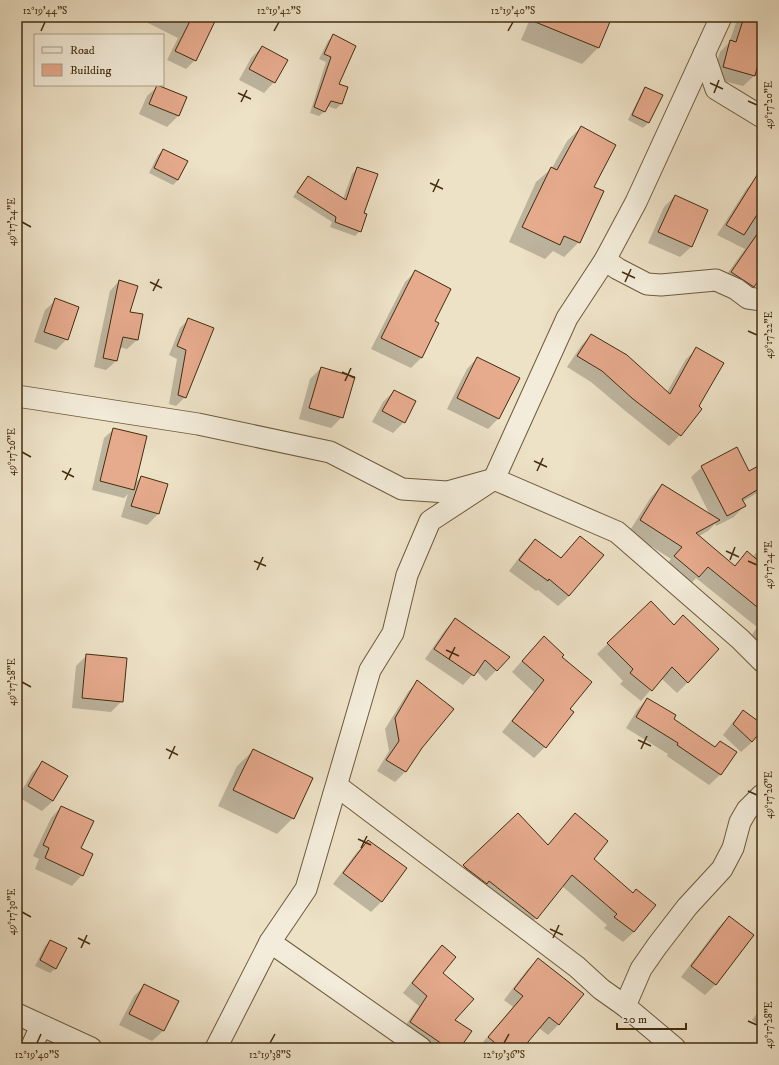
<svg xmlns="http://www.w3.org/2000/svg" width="779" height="1065" viewBox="0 0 779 1065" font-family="'IM FELL DW Pica',serif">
	<rect width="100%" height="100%" fill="#ede1c6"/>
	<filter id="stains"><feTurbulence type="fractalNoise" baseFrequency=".005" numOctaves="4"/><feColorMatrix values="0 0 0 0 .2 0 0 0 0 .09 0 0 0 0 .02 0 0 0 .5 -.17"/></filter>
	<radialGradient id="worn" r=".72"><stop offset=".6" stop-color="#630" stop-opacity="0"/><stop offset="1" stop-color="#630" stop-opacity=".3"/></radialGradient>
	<g fill="#0003">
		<polygon points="151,17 212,17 195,60 186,69 167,60 178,38 148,23"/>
		<polygon points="531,17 610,17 598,48 582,64 521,40"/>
		<polygon points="738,17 762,17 762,51 760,50 754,76 743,86 712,78 720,52 729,43"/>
		<polygon points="333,36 337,84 341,104 336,109 327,106 325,111 319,116 310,113 326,62 319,59 328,41"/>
		<polygon points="262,47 274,82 264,93 239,80 251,58"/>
		<polygon points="158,86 186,98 178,116 167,127 139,114 147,96"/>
		<polygon points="646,88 649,122 643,128 628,120 641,94"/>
		<polygon points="581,127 592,187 579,242 564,257 553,251 545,259 509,242 536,182 552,168 567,141"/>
		<polygon points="163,150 178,180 173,185 149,173 158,155"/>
		<polygon points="358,168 363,213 360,231 355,236 330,227 332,222 293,197 303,182 308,177 343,199 352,174"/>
		<polygon points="756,179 762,183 762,274 753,286 744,295 722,281 745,249 717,235 747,188"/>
		<polygon points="675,196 691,247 680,257 648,243 664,207"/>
		<polygon points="416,271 433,321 421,358 411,368 371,349 405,282"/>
		<polygon points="119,281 137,340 127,349 119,347 116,361 106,370 94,367 110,291"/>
		<polygon points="56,300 67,339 56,350 34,342 45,310"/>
		<polygon points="189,319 185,397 176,406 169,404 177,359 169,355 180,328"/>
		<polygon points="591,335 667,392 686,359 697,349 698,406 701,409 680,435 669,446 623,409 591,382 567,367 581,346"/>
		<polygon points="477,358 518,378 498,419 488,429 447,409 467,369"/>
		<polygon points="321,368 342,417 331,428 299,419 310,379"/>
		<polygon points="394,391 404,422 393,433 372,422 383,402"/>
		<polygon points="113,430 134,484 141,477 167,485 158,514 147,525 121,517 128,494 124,498 92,490 104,438"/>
		<polygon points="702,467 749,472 762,471 762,488 757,493 742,502 744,506 734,517 716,526 715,524 708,531 699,536 734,566 747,553 753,557 762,544 762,646 750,638 757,627 696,578 687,588 663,568 671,559 629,532 651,497 662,485 710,515 691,477"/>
		<polygon points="580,537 602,555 569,596 558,606 538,590 536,591 509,571 524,551 535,540 560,559"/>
		<polygon points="651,602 688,682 677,693 661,678 641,701 620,684 623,681 597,654"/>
		<polygon points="455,619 509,657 486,681 476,671 463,685 425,659 445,630"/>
		<polygon points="533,648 560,657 568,710 545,747 534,758 502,732 534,692 512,672"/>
		<polygon points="87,655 122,701 111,712 72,708 76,666"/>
		<polygon points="417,682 421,747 405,772 395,782 377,771 389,751 385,729 408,692"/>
		<polygon points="647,699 673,719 714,748 736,752 720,775 709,785 667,756 668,754 626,728 637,710"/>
		<polygon points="743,711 762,725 762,728 752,742 741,752 723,735 733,722"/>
		<polygon points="253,751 293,818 277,834 218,806 237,766"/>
		<polygon points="42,763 67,777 53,801 42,811 18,797 32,773"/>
		<polygon points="61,807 82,875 72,886 35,869 39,859 33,856 51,818"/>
		<polygon points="575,814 592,859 634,932 623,942 604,928 607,925 562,886 536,918 526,929 453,877 518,815 547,846"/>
		<polygon points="368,841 382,901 371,912 333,884 357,852"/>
		<polygon points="762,900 762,911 757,906"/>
		<polygon points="729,917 716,984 705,995 681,977 718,928"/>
		<polygon points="50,941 56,968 50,973 35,966 45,946"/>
		<polygon points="442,946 442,974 454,1020 459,1048 424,1048 401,1032 419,1006 403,993 432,956"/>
		<polygon points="538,959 558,1025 548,1035 539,1028 522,1048 478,1048 513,1007 504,1000 527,970"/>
		<polygon points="144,986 177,1002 163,1031 152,1041 119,1025 134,996"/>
		<polygon points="762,1007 762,1028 752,1020"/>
	</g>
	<g fill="#e6aa8d" stroke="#432d0e">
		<polygon points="192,17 217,17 196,61 175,51"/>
		<polygon points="523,17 612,17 599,48"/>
		<polygon points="744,17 762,17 762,49 755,76 723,67 730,40 736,42"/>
		<polygon points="333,34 356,46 339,84 348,87 342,104 331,101 325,112 314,107 331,57 324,54"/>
		<polygon points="262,46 288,60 275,83 249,69"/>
		<polygon points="157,85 187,97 179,116 149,104"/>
		<polygon points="645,87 663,95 649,123 632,115"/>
		<polygon points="581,126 616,145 594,187 604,191 580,243 564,236 560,245 522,227 551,167 557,170"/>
		<polygon points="163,149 188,161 178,180 154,168"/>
		<polygon points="357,167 378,174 364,213 367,214 361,232 335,222 336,217 297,192 308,176 346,200"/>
		<polygon points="762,167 762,207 744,235 726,225"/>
		<polygon points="675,195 708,210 692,247 658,232"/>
		<polygon points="762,227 762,276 754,287 731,272"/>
		<polygon points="415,270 451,289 435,321 439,323 422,358 381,338"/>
		<polygon points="119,280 138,286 130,312 143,314 138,340 123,337 117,361 103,358"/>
		<polygon points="55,298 79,307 68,340 44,332"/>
		<polygon points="188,318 214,328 186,398 178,395 186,350 177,346"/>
		<polygon points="591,334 627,355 670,394 696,347 724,363 699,406 702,409 681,436 633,399 602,371 577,356"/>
		<polygon points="477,357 520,378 499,419 457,398"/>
		<polygon points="321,367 355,377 343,418 309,408"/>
		<polygon points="394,390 416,401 405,423 382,411"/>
		<polygon points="113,428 147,436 134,490 100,481"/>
		<polygon points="737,447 749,471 762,464 762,487 742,499 746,506 727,516 701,466"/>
		<polygon points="141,476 168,484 159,514 131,506"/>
		<polygon points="662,484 720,520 696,533 735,566 747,551 762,564 762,611 708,567 699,577 674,556 682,547 640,520"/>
		<polygon points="580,536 604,555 569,596 549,579 548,581 519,560 535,539 561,558"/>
		<polygon points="651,601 674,625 683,615 719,649 688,683 672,667 652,691 630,673 633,669 607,643"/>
		<polygon points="455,618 510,657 497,671 485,660 474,676 434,649"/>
		<polygon points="544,636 564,655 562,657 592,682 570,709 574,712 546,748 512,721 544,680 522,661"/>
		<polygon points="86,654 127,658 123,702 82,698"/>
		<polygon points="417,680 454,709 422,748 406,772 386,760 399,741 395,718"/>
		<polygon points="647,698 676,715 674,719 715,747 720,741 737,752 721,775 677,745 678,743 636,717"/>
		<polygon points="743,710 762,724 762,730 752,742 733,724"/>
		<polygon points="253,749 313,778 294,819 233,790"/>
		<polygon points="42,761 68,776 53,801 28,786"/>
		<polygon points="61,806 94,821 81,848 93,854 83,876 45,858 49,848 43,845"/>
		<polygon points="518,813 548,845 575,813 608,841 594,859 633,893 636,889 656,905 634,932 614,917 617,914 572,875 537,919 489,881 487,884 466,868 463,865"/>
		<polygon points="368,840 407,868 382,902 343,873"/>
		<polygon points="729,916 754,935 716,985 691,966"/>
		<polygon points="50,940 67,948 56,969 40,960"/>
		<polygon points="442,945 456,957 443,973 474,999 455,1020 472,1031 460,1048 448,1048 410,1022 427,996 412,983"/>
		<polygon points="538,958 584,994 559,1025 549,1017 523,1048 501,1048 488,1037 523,996 514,989"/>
		<polygon points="144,984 179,1001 164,1031 129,1014"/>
	</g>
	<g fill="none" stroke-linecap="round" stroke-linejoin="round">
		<defs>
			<g id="minor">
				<polyline points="704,54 716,89 762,117"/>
				<polyline points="605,260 618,269 647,284 661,285 716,280 736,289 748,298 762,300"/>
				<polyline points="17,396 198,424 330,452 402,489 447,492 494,479 617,532 740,639 762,661"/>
				<polyline points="337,786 577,967 601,989 625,1006 675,1048"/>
				<polyline points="270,942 421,1048"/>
				<polyline points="625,1006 641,969 657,946 687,907 722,869 733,848 740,822 747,810 762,795"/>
				<polyline points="17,1014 91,1048"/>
				<polyline points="31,1048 41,1026"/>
				<polyline points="216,1048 270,942 306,889 370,670 393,633 407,575 430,521 494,479 567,318 605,260 636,202 721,17"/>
			</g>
		</defs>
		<use href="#minor" stroke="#6e5a3c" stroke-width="23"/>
		<use href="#minor" stroke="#f3ecda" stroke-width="21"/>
	</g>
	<path fill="none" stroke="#432d0e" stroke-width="1.5" d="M41,31L45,22M274,31L279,22M508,31L513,22M710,83L723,89M238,93L251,99M714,93L719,80M748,101L757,105M241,102L247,90M430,183L443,189M433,192L439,179M22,222L31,227M622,272L635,278M150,282L162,288M625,282L631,269M153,291L159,279M748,331L757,335M342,372L355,378M345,381L351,368M22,452L31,457M534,461L547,467M62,471L74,477M537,471L543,458M65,480L71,468M726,551L739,557M730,560L735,547M254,561L266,566M748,561L757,565M257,570L263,557M446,650L459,656M449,659L455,647M22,682L31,687M638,740L651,746M166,749L178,755M641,749L647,736M169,759L175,746M748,791L757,795M358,839L371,845M361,848L367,836M22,912L31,917M550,929L563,935M78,938L90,944M553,938L559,925M81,948L87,935M748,1021L757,1025M37,1043L41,1034M270,1043L275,1034M504,1043L509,1034"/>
	<rect width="779" height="1065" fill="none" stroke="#ede1c6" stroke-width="44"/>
	<rect x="34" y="34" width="130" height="52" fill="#f3ecda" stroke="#ada088"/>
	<rect x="42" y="47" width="20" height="6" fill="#f3ecda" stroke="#ada088"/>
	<text x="70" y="54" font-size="12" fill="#432d0e">Road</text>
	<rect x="42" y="64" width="20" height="12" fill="#e6aa8d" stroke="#ada088"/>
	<text x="70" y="74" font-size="12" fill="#432d0e">Building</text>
	<path d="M617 1023v6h69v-6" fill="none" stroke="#432d0e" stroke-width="2"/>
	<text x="623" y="1023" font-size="12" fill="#432d0e" stroke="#f3ecda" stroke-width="3" paint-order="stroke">20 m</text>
	<rect x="22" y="22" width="735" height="1021" fill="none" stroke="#432d0e" stroke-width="1.5"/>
	<g font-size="10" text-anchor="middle" fill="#432d0e">
		<text x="45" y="14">12°19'44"S</text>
		<text x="279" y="14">12°19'42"S</text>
		<text x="513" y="14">12°19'40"S</text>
		<text transform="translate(768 105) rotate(-90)" y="4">49°17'20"E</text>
		<text transform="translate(11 222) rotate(-90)" y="4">49°17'24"E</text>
		<text transform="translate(768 335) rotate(-90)" y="4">49°17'22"E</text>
		<text transform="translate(11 452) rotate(-90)" y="4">49°17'26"E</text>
		<text transform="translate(768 565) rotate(-90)" y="4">49°17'24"E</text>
		<text transform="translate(11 682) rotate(-90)" y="4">49°17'28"E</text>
		<text transform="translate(768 795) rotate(-90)" y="4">49°17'26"E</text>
		<text transform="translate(11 912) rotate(-90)" y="4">49°17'30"E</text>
		<text transform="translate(768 1025) rotate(-90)" y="4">49°17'28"E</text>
		<text x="37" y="1058">12°19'40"S</text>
		<text x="270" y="1058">12°19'38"S</text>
		<text x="504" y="1058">12°19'36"S</text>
	</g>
	<rect width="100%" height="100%" filter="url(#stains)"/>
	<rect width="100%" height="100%" fill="url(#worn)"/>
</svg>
